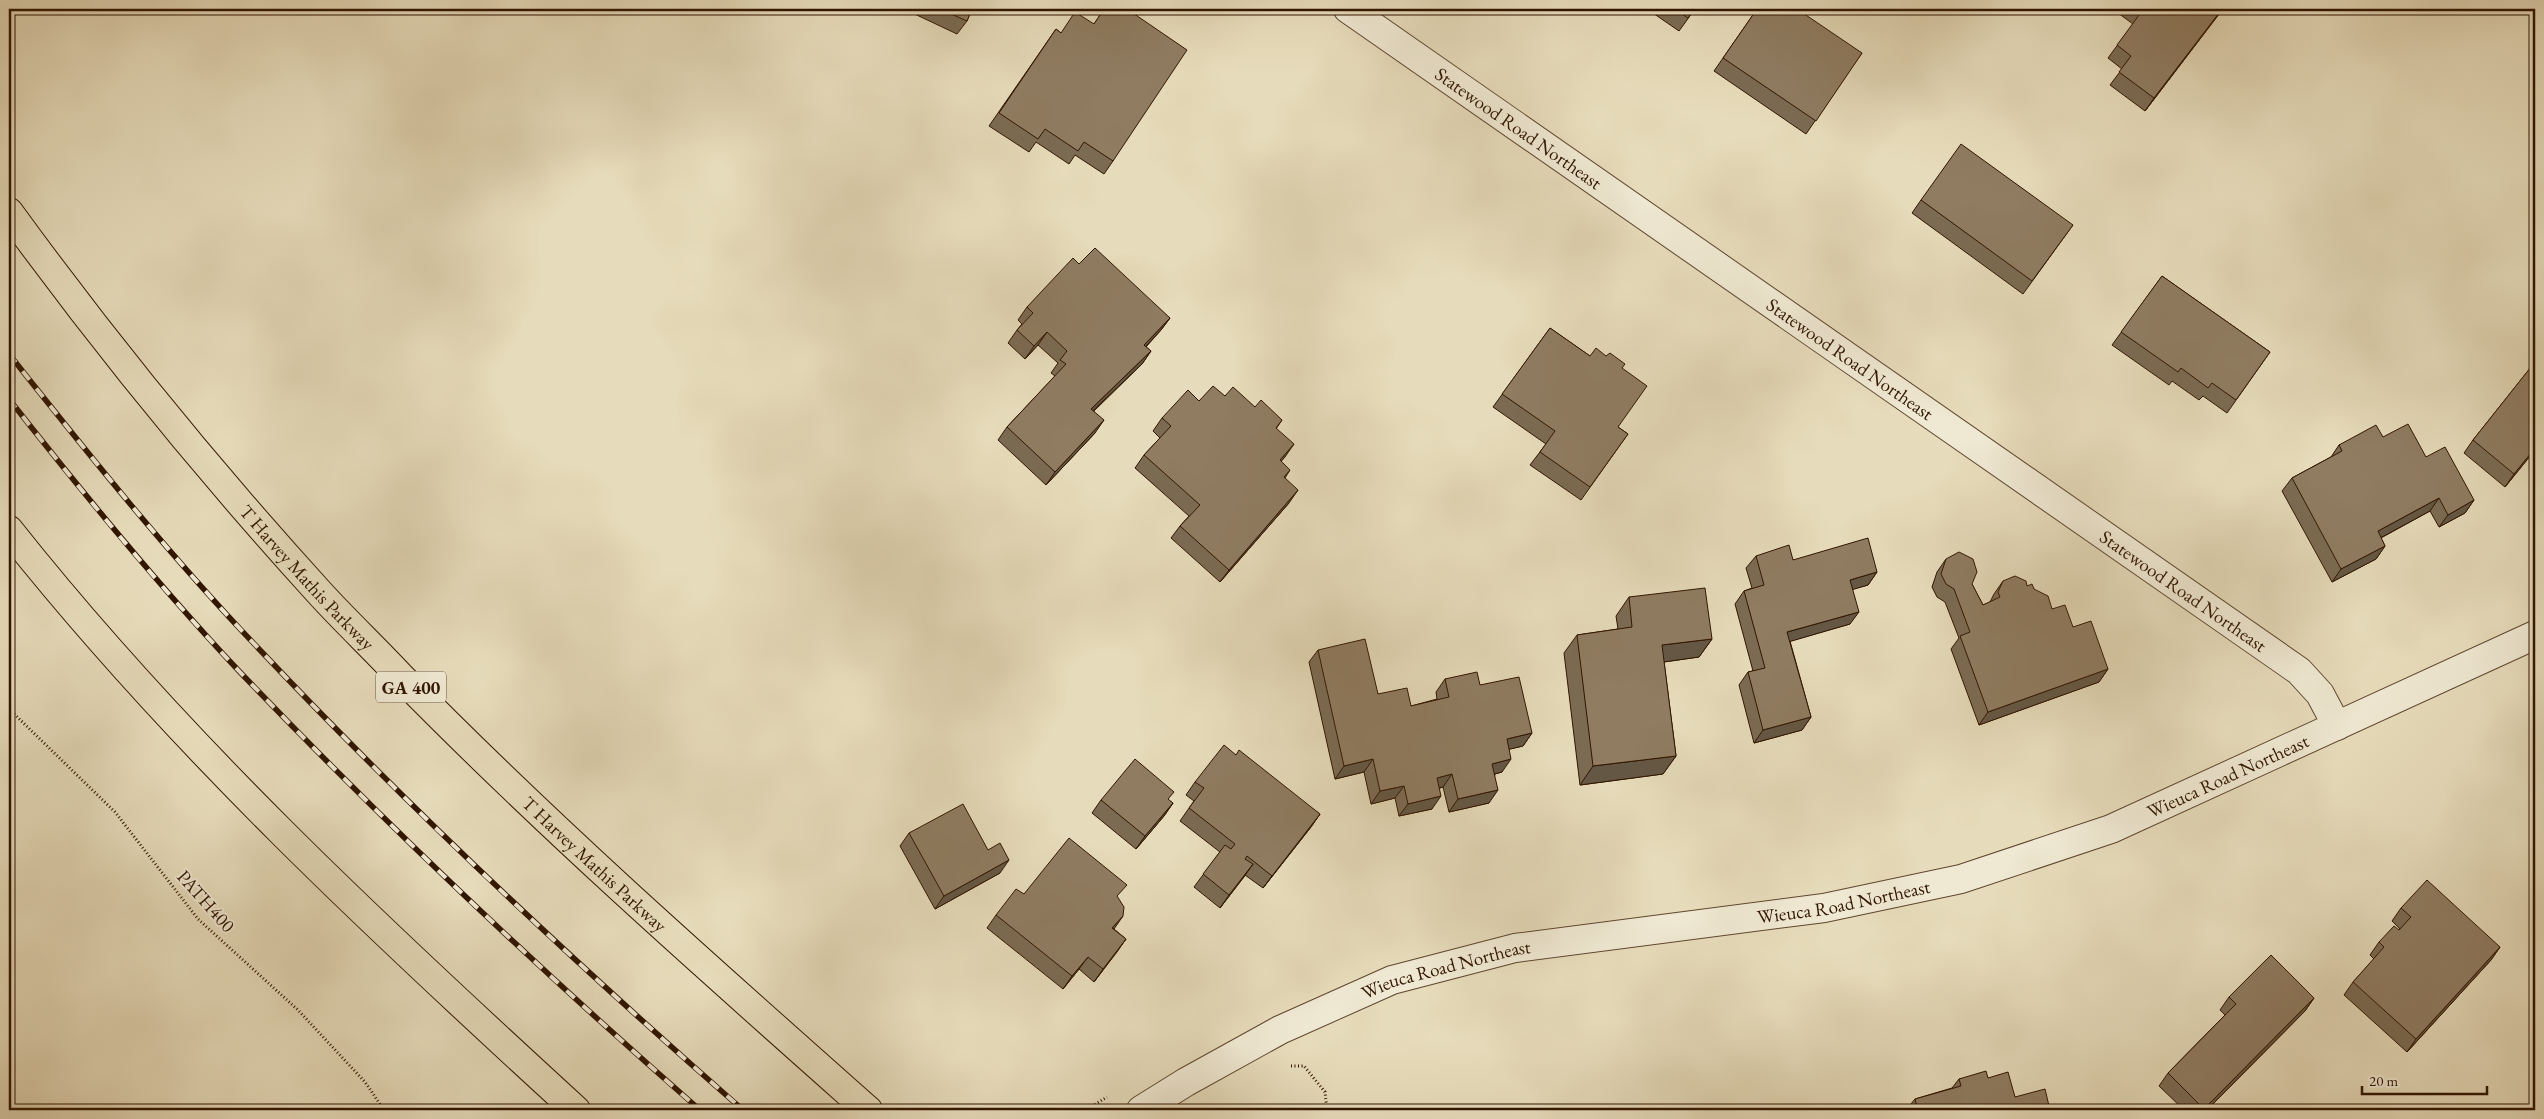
<svg xmlns="http://www.w3.org/2000/svg" width="2544" height="1119" viewBox="0 0 2544 1119" font-family="'EB Garamond',serif">
	<rect width="100%" height="100%" fill="#e6dbba"/>
	<filter id="stains"><feTurbulence type="fractalNoise" baseFrequency=".004" numOctaves="4"/><feColorMatrix values="0 0 0 0 .2 0 0 0 0 .09 0 0 0 0 .02 0 0 0 .5 -.17"/></filter>
	<radialGradient id="worn" r=".72"><stop offset=".6" stop-color="#630" stop-opacity="0"/><stop offset="1" stop-color="#630" stop-opacity=".3"/></radialGradient>
	<g fill="none" stroke-linecap="round" stroke-linejoin="round">
		<defs>
			<g id="minor">
				<path id="s1" d="M1348,9L2299,671L2320,694L2337,726"/>
			</g>
			<g id="tertiary">
				<path id="s2" d="M1141,1110L1186,1082L1280,1030L1392,980L1515,948L1824,908L1961,879L2111,829L2535,635"/>
			</g>
			<g id="motorway">
				<path id="s3" d="M9,212C105,344 208,470 317,590C344,620 373,647 400,676C549,828 709,969 868,1110"/>
				<path d="M9,530C177,742 377,928 576,1110"/>
			</g>
		</defs>
		<use href="#minor" stroke="#5e462e" stroke-width="30"/>
		<use href="#tertiary" stroke="#5e462e" stroke-width="30"/>
		<use href="#motorway" stroke="#311500" stroke-width="30"/>
		<g stroke="#311500" stroke-width="3" stroke-dasharray="1 2.5" stroke-linecap="butt">
			<polyline points="9,709 115,812 198,919 298,1010 365,1082 384,1110"/>
			<polyline points="1291,1066 1304,1066 1325,1092 1327,1110"/>
			<polyline points="1086,1110 1107,1097"/>
		</g>
		<use href="#minor" stroke="#efe8d2" stroke-width="28"/>
		<use href="#tertiary" stroke="#efe8d2" stroke-width="28"/>
		<use href="#motorway" stroke="#e6dbba" stroke-width="28"/>
		<defs>
			<g id="rail">
				<path d="M9,354C89,455 170,556 259,649C412,811 575,963 743,1110"/>
				<path d="M9,399C82,492 157,584 238,670C385,824 540,970 700,1110"/>
			</g>
		</defs>
		<use href="#rail" stroke="#311500" stroke-width="5.5"/>
		<use href="#rail" stroke="#efe8d2" stroke-width="4" stroke-dasharray="11" stroke-linecap="butt"/>
	</g>
	<g fill="#7b6b53" stroke="#311500">
		<polygon points="904,9 972,9 967,21 957,34"/>
		<polygon points="1104,9 1127,9 1113,161 1104,174 1075,155 1069,164 1036,142 1029,152 989,126 1056,29 1061,33 1094,24"/>
		<polygon points="1637,9 1647,9 1644,13"/>
		<polygon points="1647,9 1695,9 1679,31"/>
		<polygon points="1757,9 1862,53 1806,134 1714,71"/>
		<polygon points="2121,9 2233,9 2228,15 2222,10 2145,111 2110,85 2122,69 2108,58 2133,24 2118,13"/>
		<polygon points="1921,200 2073,225 2023,294 1912,213"/>
		<polygon points="1079,264 1170,318 1161,330 1146,347 1151,351 1142,364 1094,411 1095,433 1046,485 998,440 1007,427 1055,376 1051,373 1058,363 1038,345 1025,359 1008,343 1017,330 1022,324 1018,320 1027,307"/>
		<polygon points="2162,276 2270,352 2227,413 2203,396 2199,400 2172,381 2169,385 2112,345"/>
		<polygon points="1550,328 1590,356 1606,356 1622,368 1618,427 1628,434 1581,500 1530,465 1546,444 1493,407"/>
		<polygon points="2535,362 2535,450 2505,487 2464,453 2473,440"/>
		<polygon points="1225,396 1255,407 1282,420 1276,429 1285,457 1281,461 1290,470 1285,478 1289,503 1220,582 1171,538 1180,526 1189,516 1135,468 1144,455 1160,438 1153,431 1162,418 1199,401"/>
		<polygon points="2383,437 2426,457 2474,500 2465,513 2439,527 2430,511 2381,538 2385,546 2376,559 2332,582 2282,491 2292,478 2331,457 2339,445"/>
		<polygon points="1756,556 1793,560 1877,572 1868,585 1852,589 1850,624 1790,641 1811,717 1802,730 1754,743 1739,685 1748,672 1753,671 1735,604 1744,591 1752,588 1746,568"/>
		<polygon points="1946,559 1972,584 1983,605 1990,602 1994,594 2003,581 2027,586 2034,589 2052,609 2073,627 2108,669 2099,682 1979,725 1951,649 1959,638 1945,602 1937,597 1932,587 1937,572"/>
		<polygon points="1629,597 1712,639 1699,657 1664,662 1676,756 1663,774 1580,785 1564,653 1577,635 1618,629 1616,616"/>
		<polygon points="1318,650 1378,694 1411,706 1437,699 1436,692 1445,679 1480,685 1532,733 1523,746 1509,749 1502,772 1495,774 1489,803 1449,812 1443,787 1440,788 1432,809 1399,816 1395,798 1371,804 1364,772 1335,779 1309,662"/>
		<polygon points="1236,755 1320,814 1311,827 1263,888 1245,875 1220,908 1194,887 1220,852 1180,821 1194,801 1186,795 1195,782"/>
		<polygon points="1101,800 1168,800 1173,803 1164,816 1136,849 1092,813"/>
		<polygon points="909,833 1000,873 935,909 900,846"/>
		<polygon points="1024,894 1114,929 1126,939 1094,982 1079,969 1063,989 987,928 996,915"/>
		<polygon points="2401,908 2500,947 2491,960 2407,1052 2344,995 2353,982 2374,959 2370,955 2379,942 2399,930 2400,929 2392,921"/>
		<polygon points="2229,997 2314,998 2305,1011 2207,1110 2184,1110 2159,1086 2168,1073 2225,1015 2220,1010"/>
		<polygon points="1988,1078 2015,1097 2050,1110 1906,1110 1915,1099 1952,1088 1959,1079"/>
	</g>
	<g fill="#645744" stroke="#311500">
		<polygon points="2222,9 2223,9 2145,111 2154,98"/>
		<polygon points="1170,318 1161,330 1135,358 1144,345"/>
		<polygon points="1047,332 1038,345 1025,359 1034,346"/>
		<polygon points="1151,351 1142,364 1082,421 1091,409"/>
		<polygon points="1104,420 1095,433 1046,485 1055,472"/>
		<polygon points="1294,444 1285,457 1271,473 1280,460"/>
		<polygon points="2535,448 2535,450 2505,487 2514,474"/>
		<polygon points="1298,490 1289,503 1220,582 1229,570"/>
		<polygon points="2439,498 2430,511 2369,544 2378,531"/>
		<polygon points="2474,500 2465,513 2439,527 2448,515"/>
		<polygon points="2385,546 2376,559 2332,582 2341,569"/>
		<polygon points="1877,572 1868,585 1841,593 1850,580"/>
		<polygon points="1859,612 1850,624 1778,645 1787,632"/>
		<polygon points="1712,639 1699,657 1649,664 1662,645"/>
		<polygon points="2108,669 2099,682 1979,725 1988,712"/>
		<polygon points="1811,717 1802,730 1754,743 1763,730"/>
		<polygon points="1532,733 1523,746 1498,752 1507,739"/>
		<polygon points="1676,756 1663,774 1580,785 1593,766"/>
		<polygon points="1373,759 1364,772 1335,779 1344,766"/>
		<polygon points="1511,759 1502,772 1483,777 1492,764"/>
		<polygon points="1452,774 1443,787 1428,790 1437,778"/>
		<polygon points="1404,786 1395,798 1371,804 1380,791"/>
		<polygon points="1498,790 1489,803 1449,812 1458,799"/>
		<polygon points="1441,796 1432,809 1399,816 1408,804"/>
		<polygon points="1173,803 1164,816 1136,849 1145,836"/>
		<polygon points="1320,814 1311,827 1263,888 1272,876"/>
		<polygon points="1009,860 1000,873 935,909 944,896"/>
		<polygon points="1253,864 1244,877 1220,908 1229,895"/>
		<polygon points="1123,916 1114,929 1112,928"/>
		<polygon points="1126,939 1117,952 1094,982 1103,969"/>
		<polygon points="2500,947 2491,960 2407,1052 2416,1039"/>
		<polygon points="1088,957 1079,969 1063,989 1072,976"/>
		<polygon points="2314,998 2305,1011 2207,1110 2203,1110"/>
	</g>
	<g fill="#8f7c61" stroke="#311500">
		<polygon points="940,9 972,9 967,21"/>
		<polygon points="1104,9 1127,9 1187,50 1113,161 1084,142 1078,151 1045,129 1038,139 999,113 1056,29 1061,33 1075,12 1094,24"/>
		<polygon points="1675,9 1695,9 1688,18"/>
		<polygon points="1757,9 1797,9 1862,53 1816,121 1723,58"/>
		<polygon points="2139,9 2222,9 2154,98 2119,72 2131,56 2117,45 2142,11"/>
		<polygon points="1961,144 2073,225 2032,281 1921,200"/>
		<polygon points="1095,248 1170,318 1144,345 1151,351 1091,409 1104,420 1055,472 1007,427 1066,364 1060,360 1067,351 1047,332 1034,346 1017,330 1033,313 1027,307 1073,258 1079,264"/>
		<polygon points="2162,276 2270,352 2236,400 2212,383 2208,388 2181,368 2178,372 2121,332"/>
		<polygon points="1550,328 1590,356 1596,348 1606,356 1610,353 1625,364 1622,368 1647,386 1618,427 1628,434 1590,487 1540,452 1555,431 1502,394"/>
		<polygon points="2535,362 2535,448 2514,474 2473,440"/>
		<polygon points="1213,386 1225,396 1233,387 1255,407 1261,400 1282,420 1276,428 1294,444 1280,460 1290,470 1284,477 1298,490 1229,570 1180,526 1200,505 1144,455 1171,426 1162,418 1188,390 1199,401"/>
		<polygon points="2408,424 2426,457 2445,447 2474,500 2448,515 2439,498 2378,531 2385,546 2341,569 2292,478 2342,451 2339,445 2376,425 2383,437"/>
		<polygon points="1868,538 1877,572 1850,580 1859,612 1787,632 1811,717 1763,730 1748,672 1765,668 1744,591 1764,585 1756,556 1789,545 1793,560"/>
		<polygon points="1959,552 1973,559 1977,572 1972,584 1983,605 2000,597 1998,592 2003,581 2015,576 2026,581 2027,586 2032,584 2034,589 2048,596 2052,609 2065,605 2073,627 2091,621 2108,669 1988,712 1960,636 1970,632 1954,589 1946,584 1941,574 1946,559"/>
		<polygon points="1705,588 1712,639 1662,645 1676,756 1593,766 1577,635 1632,627 1629,597"/>
		<polygon points="1365,639 1378,694 1407,688 1411,706 1449,697 1445,679 1477,672 1480,685 1519,677 1532,733 1507,739 1511,759 1492,764 1498,790 1458,799 1452,774 1437,778 1441,796 1408,804 1404,786 1380,791 1373,759 1344,766 1318,650"/>
		<polygon points="1224,745 1236,755 1239,750 1320,814 1272,876 1247,856 1245,859 1253,864 1229,895 1203,874 1225,845 1231,849 1235,844 1189,808 1204,788 1195,782"/>
		<polygon points="1135,759 1174,792 1168,799 1173,803 1145,836 1101,800"/>
		<polygon points="963,804 988,850 1000,843 1009,860 944,896 909,833"/>
		<polygon points="1069,838 1127,885 1117,896 1124,907 1123,916 1112,928 1126,939 1103,969 1088,957 1072,976 996,915 1016,889 1024,894"/>
		<polygon points="2427,880 2500,947 2416,1039 2353,982 2384,947 2379,942 2394,926 2399,930 2411,917 2401,908"/>
		<polygon points="2271,955 2314,998 2204,1109 2168,1073 2236,1004 2229,997"/>
		<polygon points="1986,1071 1988,1078 2008,1072 2015,1097 2045,1089 2050,1110 1918,1110 1915,1099 1961,1086 1959,1079"/>
	</g>
	<g text-anchor="middle" dominant-baseline="central" stroke-width="4" stroke-linejoin="round" paint-order="stroke">
		<rect fill="#efe8d2" stroke="#6a543f" stroke-width="1" x="376" y="671.5" width="70" height="31" rx="4"/>
		<g font-size="18" font-weight="bold" fill="#311500">
			<text x="411" y="687">GA 400</text>
		</g>
		<g font-size="19" fill="#311500" stroke="#efe8d2">
			<text stroke="none"><textPath href="#s1" startOffset="208">Statewood Road Northeast</textPath></text>
			<text stroke="none"><textPath href="#s1" startOffset="612">Statewood Road Northeast</textPath></text>
			<text stroke="none"><textPath href="#s3" startOffset="472">T Harvey Mathis Parkway</textPath></text>
			<text stroke="none"><textPath href="#s1" startOffset="1018">Statewood Road Northeast</textPath></text>
			<text stroke="none"><textPath href="#s2" startOffset="1148">Wieuca Road Northeast</textPath></text>
			<text stroke="none"><textPath href="#s3" startOffset="878">T Harvey Mathis Parkway</textPath></text>
			<text transform="translate(206 901) rotate(48)">PATH400</text>
			<text stroke="none"><textPath href="#s2" startOffset="742">Wieuca Road Northeast</textPath></text>
			<text stroke="none"><textPath href="#s2" startOffset="338">Wieuca Road Northeast</textPath></text>
		</g>
	</g>
	<rect width="2544" height="1119" fill="none" stroke="#e6dbba" stroke-width="30"/>
	<rect x="10" y="10" width="2524" height="1099" fill="none" stroke="#311500" stroke-width="2.5"/>
	<rect x="15" y="15" width="2514" height="1089" fill="none" stroke="#311500"/>
	<path d="M2362 1086v8h125v-8" fill="none" stroke="#311500" stroke-width="2.5"/>
	<text x="2369" y="1086" font-size="15" fill="#311500" stroke="#efe8d2" stroke-width="4" paint-order="stroke">20 m</text>
	<rect width="100%" height="100%" filter="url(#stains)"/>
	<rect width="100%" height="100%" fill="url(#worn)"/>
</svg>
